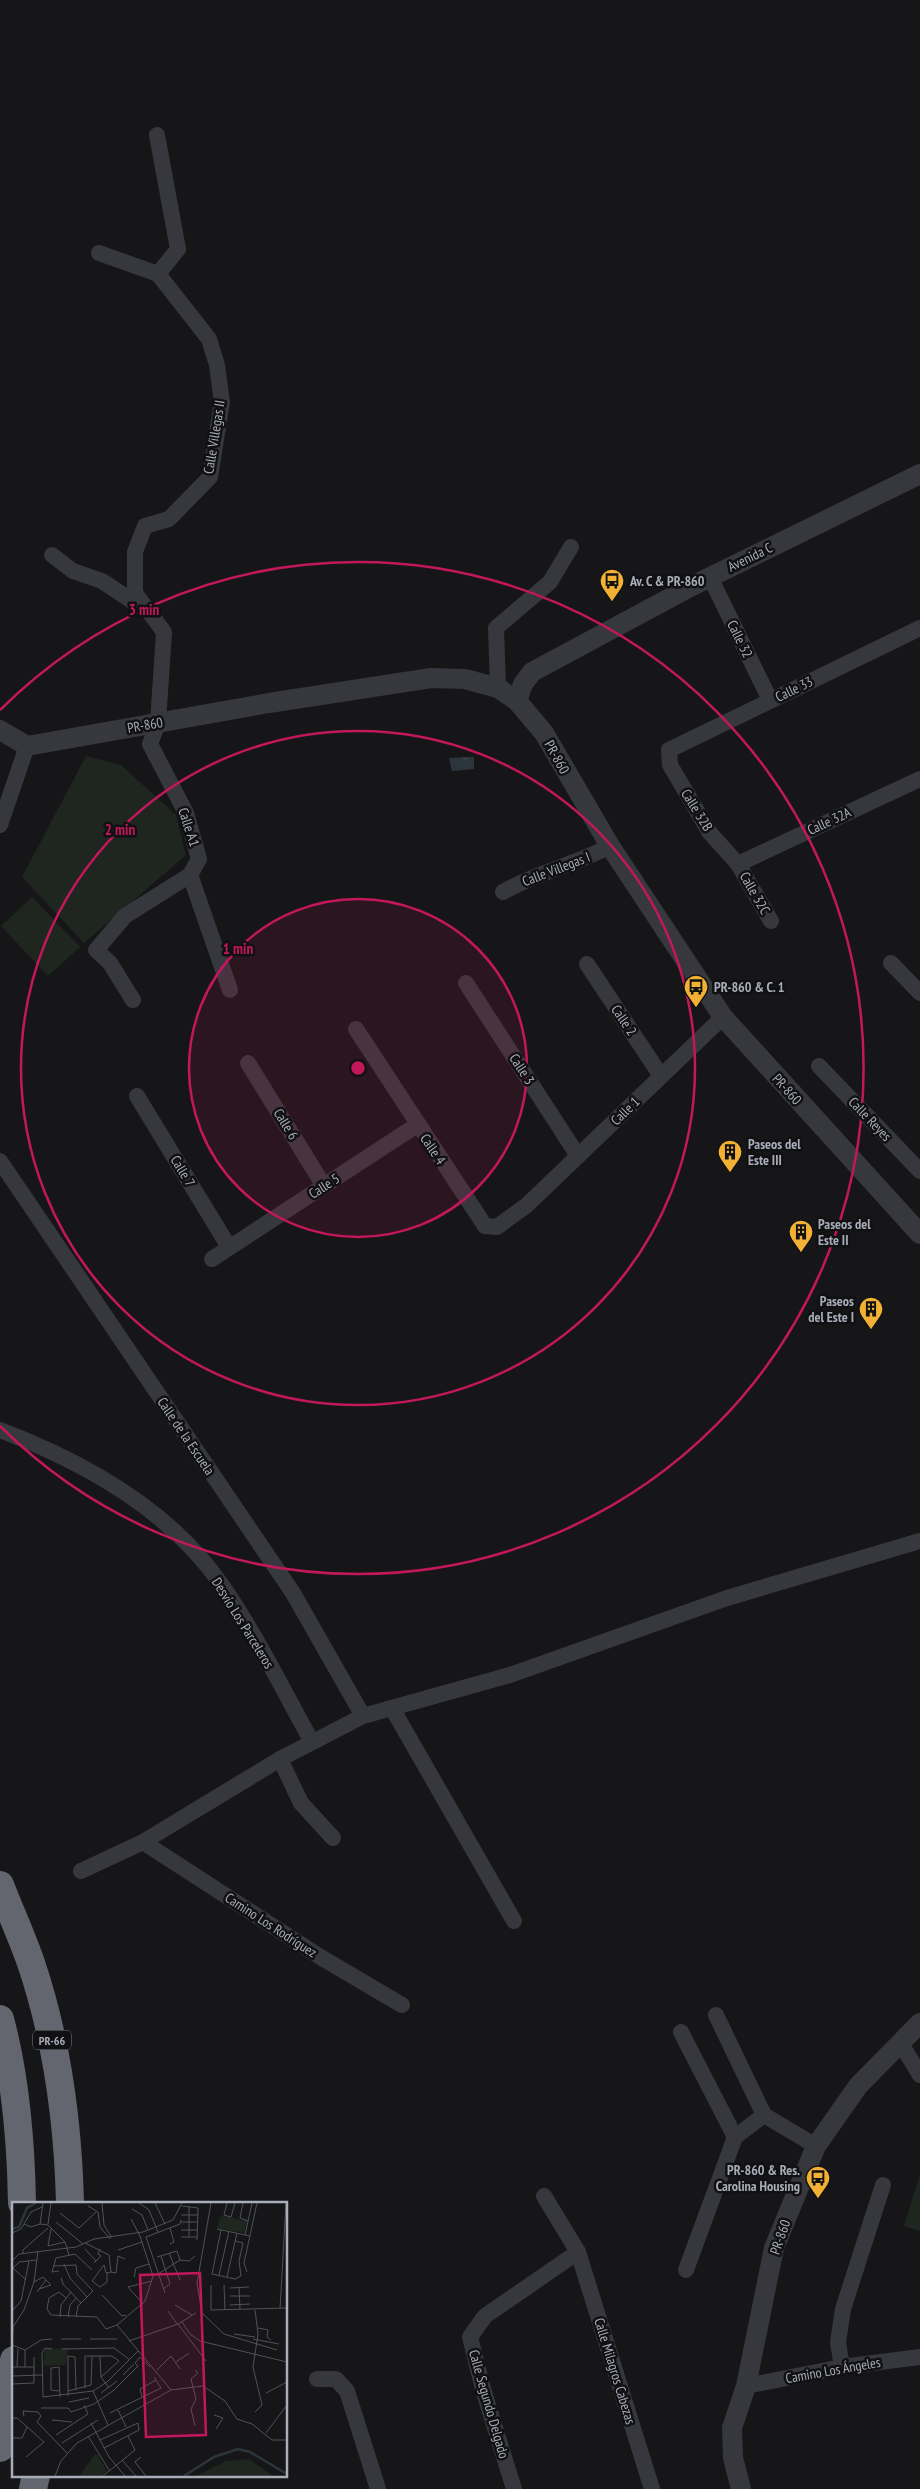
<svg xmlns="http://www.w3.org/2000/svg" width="920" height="2489" viewBox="0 0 920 2489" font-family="'PT Sans Narrow',sans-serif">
	<defs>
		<pattern id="water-ripples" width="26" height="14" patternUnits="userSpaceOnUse" patternTransform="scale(1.25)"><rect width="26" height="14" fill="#2c353c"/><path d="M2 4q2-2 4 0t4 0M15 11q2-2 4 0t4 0" fill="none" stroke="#485056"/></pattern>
	</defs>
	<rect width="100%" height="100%" fill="#161618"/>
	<g fill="#1e261f">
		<polygon points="86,756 121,765 176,815 186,855 84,943 22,877"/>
		<polygon points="32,897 80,947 48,976 1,926"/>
		<polygon points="920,2174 920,2231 904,2226"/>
	</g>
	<polygon fill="url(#water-ripples)" points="474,757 474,769 452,771 449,758"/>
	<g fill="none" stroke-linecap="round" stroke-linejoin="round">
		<g stroke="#37383d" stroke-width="16">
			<polyline points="157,135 178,249 158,274"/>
			<polyline points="99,253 158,274"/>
			<polyline points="52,555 73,571 102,581 141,607"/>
			<polyline points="710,577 770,700"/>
			<polyline points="498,688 496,628 550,582 571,547"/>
			<polyline points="0,825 27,746"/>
			<polyline points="738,864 920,779"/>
			<polyline points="190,875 230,990"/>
			<path d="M503,892C537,872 575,865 610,846"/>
			<polyline points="771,921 738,864 710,833 670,765 669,750 920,628"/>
			<polyline points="891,963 920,993"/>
			<polyline points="587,964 661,1076"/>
			<polyline points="466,983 578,1156"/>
			<polyline points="133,1000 110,963 96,950 125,916 190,875 199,859 186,813 150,744 158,723 164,632 135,593 135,552 145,526 169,519 210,477 222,402 217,365 209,339 158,274"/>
			<polyline points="356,1029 485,1226 497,1227 527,1205 723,1017"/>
			<polyline points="248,1063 324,1186"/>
			<polyline points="819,1066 920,1171"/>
			<polyline points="137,1096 229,1247"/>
			<polyline points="0,1161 293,1593 363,1716"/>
			<polyline points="212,1259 417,1125"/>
			<path d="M0,1430C84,1462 169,1509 221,1584C256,1634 283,1690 312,1742"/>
			<polyline points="392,1708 514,1921"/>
			<polyline points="280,1759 301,1803 333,1838"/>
			<polyline points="143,1842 322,1958 402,2005"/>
			<polyline points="81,1871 143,1842 280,1759 363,1716 510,1675 727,1598 920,1541"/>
			<polyline points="716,2015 764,2115 816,2146"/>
			<polyline points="681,2032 735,2137"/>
			<polyline points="900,2042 920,2075"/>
			<polyline points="544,2196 578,2252 652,2489"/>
			<polyline points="686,2270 735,2137 764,2115"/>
			<polyline points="842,2367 838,2342 843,2309 883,2185"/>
			<polyline points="317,2379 336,2379 347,2391 378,2489"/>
			<polyline points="746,2386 842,2367 920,2357"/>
			<polyline points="514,2489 483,2389 470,2337 485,2316 578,2252"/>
		</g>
		<g stroke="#37383d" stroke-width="20">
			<polyline points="517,701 523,684 532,672 692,586 920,474"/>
			<polyline points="0,730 27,746 269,703 431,678 465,679 498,688 517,701 544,733 610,846 723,1017 920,1234"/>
			<polyline points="741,2489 733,2458 732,2428 746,2386 774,2248 816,2146 858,2086 920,2023"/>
		</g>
		<g stroke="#63666e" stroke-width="28">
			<path d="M0,1885C10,1911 22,1937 31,1963C57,2040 68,2122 70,2203"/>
			<path d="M0,2019C16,2079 21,2142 22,2203"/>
			<polyline points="0,2448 14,2360"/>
			<polyline points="33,2489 36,2475"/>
		</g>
	</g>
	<circle cx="358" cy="1068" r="169" fill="#c2185b" fill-opacity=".12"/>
	<g fill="none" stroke="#c2185b" stroke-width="2.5">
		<circle cx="358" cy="1068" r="169"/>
		<circle cx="358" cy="1068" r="337"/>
		<path d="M0 710A506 506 0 1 1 0 1426"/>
	</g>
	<defs>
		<symbol id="bus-pin" viewBox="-11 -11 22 30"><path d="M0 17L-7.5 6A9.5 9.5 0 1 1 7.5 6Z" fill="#f2b134" stroke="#111113"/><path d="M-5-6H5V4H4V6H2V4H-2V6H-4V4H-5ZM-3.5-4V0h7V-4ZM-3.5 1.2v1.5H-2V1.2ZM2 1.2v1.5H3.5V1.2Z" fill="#111"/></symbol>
		<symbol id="building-pin" viewBox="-11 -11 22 30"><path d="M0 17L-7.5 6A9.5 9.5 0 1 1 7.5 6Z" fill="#f2b134" stroke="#111113"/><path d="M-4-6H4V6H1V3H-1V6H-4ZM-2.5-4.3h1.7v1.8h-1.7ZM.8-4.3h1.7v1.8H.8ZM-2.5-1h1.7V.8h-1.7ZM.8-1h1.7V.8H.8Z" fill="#111"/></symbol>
	</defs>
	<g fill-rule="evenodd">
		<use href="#bus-pin" x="598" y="567" width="28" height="38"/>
		<use href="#bus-pin" x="682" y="973" width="28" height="38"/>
		<use href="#building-pin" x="716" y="1138" width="28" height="38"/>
		<use href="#building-pin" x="787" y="1218" width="28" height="38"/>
		<use href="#building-pin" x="857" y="1295" width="28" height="38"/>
		<use href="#bus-pin" x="804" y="2164" width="28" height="38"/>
	</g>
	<g text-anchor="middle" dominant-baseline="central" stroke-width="5" stroke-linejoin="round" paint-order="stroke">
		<rect fill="#111113" stroke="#7b7e86" stroke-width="1" x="33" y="2030.5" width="38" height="19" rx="4"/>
		<g font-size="12" font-weight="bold" fill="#a8adb8">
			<text x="52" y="2040">PR-66</text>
		</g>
		<g font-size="14" fill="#a8adb8" stroke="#111113">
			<text transform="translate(214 437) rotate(-81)">Calle Villegas II</text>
			<text transform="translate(750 557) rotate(-26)">Avenida C</text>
			<text transform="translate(740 639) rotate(64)">Calle 32</text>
			<text transform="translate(794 689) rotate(-26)">Calle 33</text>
			<text transform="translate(145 725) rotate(-10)">PR-860</text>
			<text transform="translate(557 757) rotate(61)">PR-860</text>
			<text transform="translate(697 810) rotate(58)">Calle 32B</text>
			<text transform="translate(829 821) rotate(-25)">Calle 32A</text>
			<text transform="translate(189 827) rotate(72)">Calle A1</text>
			<text transform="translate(556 869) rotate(-21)">Calle Villegas I</text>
			<text transform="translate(755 893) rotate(60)">Calle 32C</text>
			<text transform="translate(624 1020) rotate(56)">Calle 2</text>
			<text transform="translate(522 1069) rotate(57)">Calle 3</text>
			<text transform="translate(787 1089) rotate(48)">PR-860</text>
			<text transform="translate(625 1111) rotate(-44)">Calle 1</text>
			<text transform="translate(870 1119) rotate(46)">Calle Reyes</text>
			<text transform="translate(286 1124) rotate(58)">Calle 6</text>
			<text transform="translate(433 1149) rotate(56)">Calle 4</text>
			<text transform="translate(183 1171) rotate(59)">Calle 7</text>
			<text transform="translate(324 1186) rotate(-33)">Calle 5</text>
			<text transform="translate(186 1436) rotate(56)">Calle de la Escuela</text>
			<text transform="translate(243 1623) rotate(58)">Desvío Los Parceleros</text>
			<text transform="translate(271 1925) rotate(33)">Camino Los Rodríguez</text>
			<text transform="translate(780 2237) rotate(-71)">PR-860</text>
			<text transform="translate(833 2370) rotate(-10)">Camino Los Ángeles</text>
			<text transform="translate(615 2371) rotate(73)">Calle Milagros Cabezas</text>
			<text transform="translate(489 2404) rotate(74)">Calle Segundo Delgado</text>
		</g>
		<g font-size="14" font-weight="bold" fill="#a8adb8" stroke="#111113" text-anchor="start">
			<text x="630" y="581">Av. C &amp; PR-860</text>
			<text x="714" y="987">PR-860 &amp; C. 1</text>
			<text x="748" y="1144">Paseos del<tspan x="748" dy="16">Este III</tspan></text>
			<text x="818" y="1224">Paseos del<tspan x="818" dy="16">Este II</tspan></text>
			<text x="854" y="1301" text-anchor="end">Paseos<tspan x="854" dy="16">del Este I</tspan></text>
			<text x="800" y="2170" text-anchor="end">PR-860 &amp; Res.<tspan x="800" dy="16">Carolina Housing</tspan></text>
		</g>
	</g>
	<g transform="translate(12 2202)">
		<rect width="275" height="275" fill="#161618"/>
		<path d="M84,251L95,269L90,274H67ZM237,257L261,274H184L214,259Z" fill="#1e261f"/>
		<path d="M212,14L235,19L232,31L205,26L208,15ZM56,146L54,163L31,164L33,147Z" fill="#1e261f"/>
		<path fill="none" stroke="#2c353c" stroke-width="2.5" d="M0,27L7,25L15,6L24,1M172,274L202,255L226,247L238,250L275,272"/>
		<path fill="none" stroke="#505258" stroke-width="1" d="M90,1L92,23L100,36M127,1L137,8L146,30M143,1L153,22M199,1L185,81L190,111L212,132L265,148M215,1L212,13L219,15L223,1M231,1L228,16L236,19M76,4L86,10L88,25L98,37M170,4L186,6L185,38M177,4V35M120,7L130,13L136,28M48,11L67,26L84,10M169,13H186M44,20L71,42M169,20H185M12,22L19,25L28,22L31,1M28,22L36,23L53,40L57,53M36,22L39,1M158,26L162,40L158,42M39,27L36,44L53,40M205,27L238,34M169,28H185M209,28L200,72L223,77L229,74L227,59L231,41L223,39M0,31L9,27L19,10L30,5M233,33L240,1M169,35H185M73,41L97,53L99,70M73,47L84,59M106,48L130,40M11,51V48L36,26M157,51L168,78M149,54L158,82L151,87M145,55L165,49L168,58L146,72M168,58L177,59L183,54M0,59L7,52L64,45L82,37L131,30L161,18L170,1M82,61L89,54L86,52L88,47M52,62L58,76L75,95M41,64L64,63M47,69L40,70L44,56L63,52L80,68M235,70L232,61L245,1M95,71V80L88,85L80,79L92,63L94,71H95L99,70L104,71L106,54L113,57M207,73L217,29M122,75L124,66L137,62M215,75L225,31M49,76L51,82L69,101M14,78L1,66L7,60L25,58M22,80L31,75L34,78L25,90M199,83V108L275,106M212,83L213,108M227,85L228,107M218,86L237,85M27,87L39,83L34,78M153,91L134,35L168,22L169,18M90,93L110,114L114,113M218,94H238M54,96L47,90L37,96L35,107L39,113L85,115L94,127L105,123L133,99L141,74L128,34L119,17M131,102L116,85L140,79M163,103L180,113M218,103L238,102M268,107L274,1M0,109L9,99L17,59M156,109L165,122M48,115L49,103L59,90M56,115L58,103L64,96M64,115L66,104L81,89L65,72L64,63M170,120L178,132L188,139L275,160M166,122L194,159M105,123L159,188L191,184L213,199L225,217L240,222L260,238H275M246,126L256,128L255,135L259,138M222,132L243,135M49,137H69M78,137H105M241,137L267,142M117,139L166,122L184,111M0,143L13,148L29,138L40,137M0,144L1,125L12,108L22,80L26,49M40,147L33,146L30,151L31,195L81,189L95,180L126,149M50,147L102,146L118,158M13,148V165M88,154L89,175L97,186M164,160L177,151M126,164L123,161L128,155L138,165M0,165H22M5,165L6,147M145,168L159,154L168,167M183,168L186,171L179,177L184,197L179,207L183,224M111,173L122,162M0,174L30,173M0,182L22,181V155M73,186V154H100L107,159L89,175M47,189L39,188V166L47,165L48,195M56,189L79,183L80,154M81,189L96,223M89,191L105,179M254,191L275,180M56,194V154L63,155L64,188M130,195L128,187L144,178M57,200L77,196M29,206H56L59,210L82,202L102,188L126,164M106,208L114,225M243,210L250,203L241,165L246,132L243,108M98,211L149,186L142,175M202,213L211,216L204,227M12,214L11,209L26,210L29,214L25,220L55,251M0,216H5L32,240L14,255M40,218L60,220M79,221L97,255L113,274M254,231L275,203M44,233L76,212L72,203M76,234L97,268M0,236H10L15,225M88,238L126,221L127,228L92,246M50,241L86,218M129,255L123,260L134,274M110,258L124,274M43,274L49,259L65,241L159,188M91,274L123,248L116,234"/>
		<path fill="#c2185b" fill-opacity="0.15" stroke="#c2185b" stroke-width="2.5" d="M188,71L194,233L134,235L128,73Z"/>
		<rect width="275" height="275" fill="none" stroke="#a8adb8" stroke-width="2.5"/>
	</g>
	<circle cx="358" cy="1068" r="8" fill="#c2185b" stroke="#111113" stroke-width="2.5"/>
	<g font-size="15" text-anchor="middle" font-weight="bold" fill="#c2185b" stroke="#111113" stroke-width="5" stroke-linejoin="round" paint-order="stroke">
		<text x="144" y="615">3 min</text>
		<text x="120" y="835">2 min</text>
		<text x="238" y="954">1 min</text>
	</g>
</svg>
